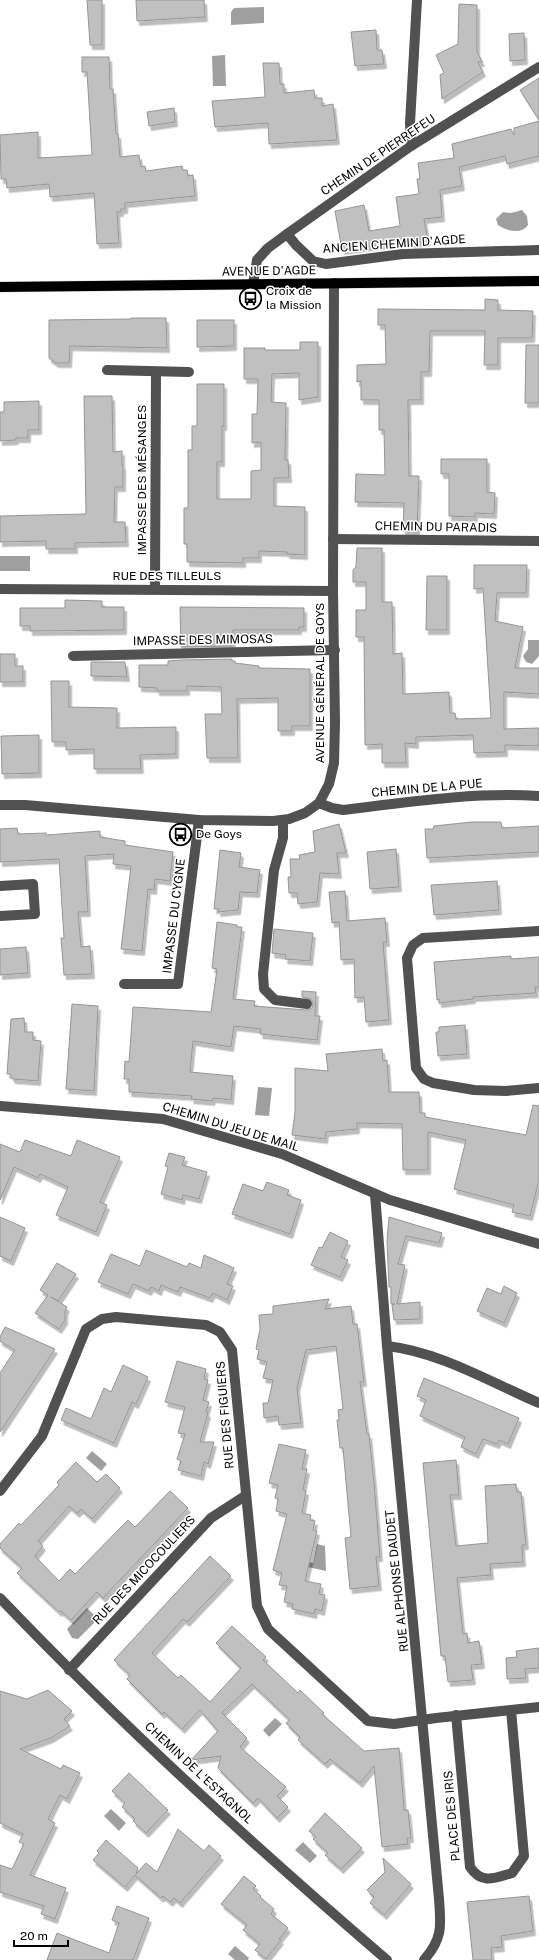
<svg xmlns="http://www.w3.org/2000/svg" width="539" height="1960" viewBox="0 0 539 1960" font-family="'Public Sans',sans-serif">
	<defs>
		<filter id="shadow"><feDropShadow dx="2.5" dy="4.5" stdDeviation="0" flood-color="#0004"/></filter>
	</defs>
	<rect width="100%" height="100%" fill="#fff"/>
	<g fill="#9f9f9f">
		<polygon points="264,7 264,23 231,25 231,12 234,8"/>
		<polygon points="225,55 226,86 213,86 212,56"/>
		<path d="M522,210L527,216L528,225C521,235 507,231 498,225L496,219L503,212L511,213Z"/>
		<rect x="0" y="556" width="30" height="15"/>
		<polygon points="528,640 539,640 539,656 532,664 526,662 523,656 528,649"/>
		<polygon points="258,1087 272,1088 269,1116 255,1115"/>
		<polygon points="92,1451 107,1464 101,1471 86,1458"/>
		<polygon points="317,1544 325,1546 326,1571 308,1567 309,1562 313,1563"/>
		<polygon points="87,1608 98,1619 78,1639 72,1638 67,1629"/>
		<polygon points="275,1718 282,1724 269,1737 263,1730"/>
		<polygon points="111,1809 126,1823 119,1831 104,1816"/>
		<polygon points="303,1842 317,1856 310,1863 295,1850"/>
		<polygon points="235,1946 249,1958 248,1960 235,1960 228,1954"/>
	</g>
	<g fill="#c0c0c0" stroke="#959595" filter="url(#shadow)">
		<polygon points="87,0 102,0 102,45 90,45"/>
		<polygon points="136,0 204,0 205,17 137,21"/>
		<polygon points="459,4 477,5 477,51 482,62 478,62 483,72 442,99 440,75 444,73 436,55 458,44"/>
		<polygon points="376,30 377,50 382,50 384,64 355,66 351,32"/>
		<polygon points="524,33 525,60 510,61 509,34"/>
		<polygon points="82,57 109,57 110,89 113,89 116,134 118,134 120,157 139,155 141,167 145,166 146,171 182,166 183,170 187,170 188,176 193,175 195,196 125,203 125,209 121,209 121,212 117,212 119,243 97,244 94,193 50,197 49,184 7,188 6,179 1,179 0,135 38,132 38,158 92,155 87,72 82,72"/>
		<polygon points="263,63 279,63 280,84 284,84 284,93 314,90 315,98 322,98 322,106 333,104 337,140 269,144 268,123 215,127 212,101 265,97"/>
		<polygon points="539,78 539,120 520,90"/>
		<polygon points="174,108 175,122 149,126 147,112"/>
		<polygon points="539,121 539,156 507,164 505,156 459,167 462,186 440,190 442,217 424,219 428,241 412,243 412,240 342,250 335,211 364,205 369,231 400,226 396,197 419,194 417,179 420,179 418,163 454,158 452,144 511,129 514,135 514,128"/>
		<polygon points="485,299 498,300 498,310 533,311 532,338 498,338 498,365 484,365 485,331 430,331 429,372 421,372 421,400 408,400 409,476 419,476 417,532 403,531 404,503 355,502 356,474 385,475 384,430 379,430 379,400 361,400 361,381 357,382 357,365 386,364 385,325 378,325 378,309 485,310"/>
		<polygon points="131,318 166,318 167,348 70,346 69,363 56,363 49,358 49,320 131,319"/>
		<polygon points="197,320 234,320 234,346 197,347"/>
		<polygon points="300,342 318,342 318,397 299,400 299,373 272,374 271,402 286,403 285,460 288,460 289,478 274,478 274,506 305,507 305,555 287,554 287,552 259,551 259,558 243,558 243,563 187,562 187,544 184,544 184,508 188,508 188,450 192,450 192,426 197,426 197,384 224,384 224,426 222,426 222,462 217,462 217,499 251,499 251,471 261,470 261,442 252,443 252,414 257,414 258,379 244,379 244,348 265,348 265,350 300,350"/>
		<polygon points="526,345 539,345 539,403 525,403"/>
		<polygon points="84,396 112,396 113,452 122,451 122,465 123,465 123,487 115,487 114,522 125,522 126,542 75,543 75,549 46,549 46,541 0,542 0,516 86,514"/>
		<polygon points="39,401 39,430 28,430 28,438 16,438 16,440 0,441 0,412 4,412 4,402"/>
		<polygon points="441,459 487,459 487,492 495,493 494,514 475,513 475,517 449,516 449,474 441,474"/>
		<polygon points="357,548 382,548 382,602 392,602 393,654 402,653 403,694 449,692 450,713 455,713 456,719 491,718 483,588 474,589 474,565 527,565 526,593 497,593 495,621 523,627 515,668 539,668 539,694 504,692 504,729 539,728 539,746 505,745 505,752 474,753 473,735 416,737 416,744 405,743 406,763 382,763 382,744 365,745 364,637 356,637 356,610 366,610 366,582 353,582 353,570 356,567"/>
		<polygon points="427,576 447,576 447,630 426,630"/>
		<polygon points="65,600 102,601 102,607 124,607 124,630 30,631 30,626 20,626 20,608 65,608"/>
		<polygon points="180,607 304,608 304,627 299,627 299,630 233,630 232,646 181,647"/>
		<polygon points="0,654 15,654 15,666 23,666 23,682 0,682"/>
		<polygon points="232,659 232,661 235,661 235,663 259,666 259,668 310,669 310,726 292,726 292,731 278,731 278,698 237,699 238,758 207,758 205,714 222,714 221,687 187,686 187,691 157,691 157,688 139,687 139,665 168,665 168,661 181,660"/>
		<polygon points="91,662 125,662 127,677 91,676"/>
		<polygon points="51,681 69,681 69,707 117,708 117,728 176,727 176,754 140,755 141,769 94,769 94,749 66,750 66,742 52,742"/>
		<polygon points="39,735 39,773 2,774 1,736"/>
		<polygon points="472,822 501,822 502,828 539,826 539,852 427,858 425,829 433,829 434,826"/>
		<polygon points="339,824 346,853 337,853 339,874 320,873 317,902 298,904 297,893 289,893 288,877 291,877 290,859 300,859 299,855 315,852 313,831"/>
		<polygon points="17,828 18,834 46,833 46,835 100,831 100,837 125,841 125,845 173,852 170,881 155,879 154,890 148,889 142,951 121,949 131,866 113,864 114,854 85,856 88,912 78,912 81,947 90,946 92,974 64,975 61,938 64,938 59,859 0,862 0,829"/>
		<polygon points="396,849 399,887 370,889 367,852"/>
		<polygon points="220,850 241,853 239,867 260,870 257,893 240,892 238,910 218,912 219,909 214,909"/>
		<polygon points="497,881 499,910 434,915 431,885"/>
		<polygon points="345,891 347,921 385,918 387,942 383,942 389,1020 366,1022 364,997 355,998 354,959 341,960 339,922 332,923 329,892"/>
		<polygon points="217,922 237,925 237,927 242,927 233,999 255,1001 254,1006 307,1010 312,1008 313,1002 311,999 302,997 302,991 316,992 315,1016 320,1016 317,1040 260,1034 261,1029 234,1026 231,1047 193,1041 190,1072 233,1076 231,1100 213,1098 212,1101 191,1099 192,1096 129,1092 129,1079 124,1079 125,1061 129,1062 133,1007 211,1012 217,969 212,968"/>
		<polygon points="274,929 313,933 310,961 285,959 286,955 272,953"/>
		<polygon points="26,947 28,973 0,975 0,949"/>
		<polygon points="511,956 511,959 539,957 539,987 535,987 536,993 473,997 473,999 439,1003 439,999 437,1000 434,962"/>
		<polygon points="72,1004 98,1006 94,1091 66,1089"/>
		<polygon points="24,1018 25,1032 33,1032 33,1040 41,1041 38,1081 13,1079 10,1074 7,1074 11,1019"/>
		<polygon points="465,1025 467,1054 438,1056 436,1032 439,1032 439,1027"/>
		<polygon points="382,1049 383,1061 387,1060 389,1092 419,1092 420,1113 425,1113 425,1117 526,1135 533,1105 539,1106 539,1180 530,1216 512,1212 514,1205 454,1189 466,1140 428,1132 428,1170 403,1170 402,1124 357,1123 357,1129 326,1132 325,1139 292,1135 295,1112 295,1068 328,1071 326,1054"/>
		<polygon points="25,1140 71,1156 77,1140 120,1157 100,1202 107,1205 96,1232 56,1215 68,1187 40,1174 38,1178 14,1167 0,1200 0,1144 20,1152"/>
		<polygon points="169,1153 185,1157 182,1165 207,1172 199,1199 183,1195 182,1200 161,1194 168,1167 165,1166"/>
		<polygon points="267,1182 289,1190 287,1195 301,1200 290,1234 232,1214 243,1184 263,1191"/>
		<polygon points="0,1217 25,1228 11,1261 0,1256"/>
		<polygon points="389,1217 442,1233 439,1243 406,1236 398,1264 405,1265 397,1304 420,1302 420,1319 394,1320 392,1305 395,1304 391,1304 391,1287 389,1287 387,1241"/>
		<polygon points="330,1232 348,1241 341,1257 348,1260 340,1277 311,1265 319,1247 322,1248"/>
		<polygon points="146,1250 187,1267 189,1263 201,1268 204,1255 234,1268 227,1284 233,1286 227,1300 213,1293 210,1298 180,1287 178,1292 161,1285 159,1291 151,1287 149,1291 133,1284 128,1294 98,1282 111,1254 140,1266"/>
		<polygon points="57,1263 76,1274 58,1301 51,1297 67,1307 65,1311 65,1320 59,1329 35,1313 48,1295 40,1290"/>
		<polygon points="504,1286 517,1293 504,1323 477,1311 487,1288 501,1294"/>
		<polygon points="329,1299 325,1309 351,1306 353,1324 357,1324 364,1382 360,1382 367,1434 369,1434 374,1483 380,1557 376,1557 379,1586 350,1589 345,1538 351,1537 343,1448 340,1448 337,1420 339,1420 338,1410 343,1409 336,1346 306,1350 297,1388 301,1423 279,1425 278,1416 264,1418 263,1403 268,1403 273,1380 263,1378 267,1362 257,1359 259,1350 256,1349 260,1329 259,1315 273,1314 273,1306"/>
		<polygon points="5,1327 55,1349 0,1432 0,1373 15,1350 0,1341 0,1337"/>
		<polygon points="177,1361 206,1369 204,1379 208,1380 203,1400 209,1402 206,1412 208,1413 200,1442 214,1442 208,1464 204,1462 201,1476 178,1470 181,1461 177,1459 185,1434 178,1433 185,1407 165,1402"/>
		<polygon points="123,1365 148,1377 136,1404 132,1402 114,1443 61,1420 66,1408 91,1419 104,1388 111,1392"/>
		<polygon points="424,1378 519,1418 508,1444 499,1440 497,1444 483,1439 476,1454 461,1447 465,1437 420,1416 426,1400 417,1396"/>
		<polygon points="279,1444 306,1450 302,1469 307,1469 303,1490 306,1491 302,1513 311,1515 310,1520 315,1521 313,1530 317,1531 305,1581 321,1584 319,1594 325,1595 322,1611 315,1609 314,1614 292,1609 293,1604 284,1602 287,1586 279,1585 282,1573 273,1570 287,1514 276,1511 278,1499 275,1498 278,1485 269,1483"/>
		<polygon points="456,1460 459,1495 450,1495 456,1546 488,1543 485,1486 516,1484 517,1492 521,1492 526,1545 522,1545 523,1562 490,1564 491,1575 457,1578 463,1634 467,1633 468,1643 479,1641 482,1664 471,1665 473,1680 448,1682 445,1656 441,1656 423,1463"/>
		<polygon points="76,1462 97,1482 106,1474 120,1488 92,1519 81,1509 77,1513 69,1506 38,1541 43,1546 35,1556 59,1581 70,1569 75,1574 128,1520 135,1527 170,1491 188,1508 103,1598 97,1592 71,1620 61,1611 59,1612 17,1573 22,1568 0,1548 0,1544 19,1523 21,1525 59,1485 57,1482"/>
		<polygon points="210,1556 231,1576 187,1622 183,1619 152,1653 178,1678 181,1675 210,1702 241,1668 216,1643 232,1626 266,1657 263,1660 298,1693 300,1690 324,1713 322,1714 364,1751 399,1748 403,1796 404,1810 408,1810 411,1838 407,1838 408,1844 382,1847 374,1766 360,1783 330,1759 325,1764 298,1740 300,1737 286,1723 290,1720 252,1684 222,1713 247,1738 240,1747 286,1787 277,1796 288,1807 277,1818 258,1798 253,1803 218,1768 221,1756 191,1760 218,1731 200,1710 182,1729 164,1712 162,1714 127,1679 130,1675 114,1660"/>
		<polygon points="539,1648 539,1668 525,1669 526,1678 507,1679 506,1658 517,1657 516,1651"/>
		<polygon points="48,1690 72,1711 64,1719 70,1726 51,1738 20,1749 61,1769 63,1765 80,1773 67,1799 60,1795 48,1819 55,1823 30,1875 66,1888 55,1919 41,1914 44,1906 0,1892 0,1865 12,1869 24,1844 19,1842 23,1834 0,1823 0,1691 27,1699"/>
		<polygon points="129,1773 168,1810 146,1833 133,1821 135,1819 122,1807 125,1803 112,1791"/>
		<polygon points="325,1813 362,1848 341,1869 325,1855 328,1853 313,1839 316,1837 309,1831"/>
		<polygon points="178,1829 204,1851 209,1845 221,1856 180,1903 174,1898 170,1902 163,1896 161,1898 135,1875 125,1887 93,1860 99,1853 97,1851 106,1840 138,1868 136,1874 146,1863 157,1872"/>
		<polygon points="383,1858 411,1884 384,1915 370,1903 374,1897 367,1890 385,1872"/>
		<polygon points="244,1876 256,1886 253,1889 261,1896 260,1897 274,1909 271,1914 288,1928 279,1939 281,1940 266,1959 255,1950 260,1944 243,1930 247,1925 221,1904"/>
		<polygon points="529,1896 533,1931 501,1936 502,1947 491,1948 492,1960 473,1960 467,1902"/>
		<polygon points="117,1906 149,1918 133,1960 47,1960 57,1933 109,1953 119,1923 112,1920"/>
	</g>
	<g fill="none" stroke-linecap="round" stroke-linejoin="round">
		<defs>
			<polyline id="major" points="0,287 539,281"/>
		</defs>
		<use href="#major" stroke="#dbdbdb" stroke-width="11"/>
		<g stroke="#515151" stroke-width="10">
			<polyline points="411,146 410,123 417,0"/>
			<polyline points="287,234 296,245 313,261 326,264 403,254 539,250"/>
			<polyline points="253,284 257,260 268,248 287,234 411,146 539,67"/>
			<polyline points="107,370 189,372"/>
			<polyline points="333,539 539,541"/>
			<polyline points="0,589 333,591"/>
			<polyline points="155,589 156,372"/>
			<polyline points="73,656 335,650"/>
			<path d="M319,803L332,808L343,810C408,802 473,792 539,796"/>
			<polyline points="0,805 25,805 199,820 273,821 289,819 305,813 319,803 329,784 334,763 335,722 333,591 334,283"/>
			<polyline points="283,820 283,838 274,870 263,974 264,989 275,1000 307,1004"/>
			<polyline points="0,886 33,884 35,914 0,916"/>
			<polyline points="539,931 423,938 413,945 407,958 416,1068 424,1079 433,1083 474,1090 506,1091 539,1088"/>
			<polyline points="124,984 178,984 199,820"/>
			<polyline points="0,1106 163,1119 282,1154 390,1200 539,1244"/>
			<path d="M375,1194L387,1346L439,1899C441,1926 443,1938 424,1960"/>
			<path d="M387,1346C440,1352 490,1382 539,1403"/>
			<polyline points="0,1491 42,1436 86,1329 102,1319 116,1317 206,1325 220,1332 232,1350 257,1606 268,1629 368,1721 394,1724 436,1718 539,1707"/>
			<path d="M0,1598C122,1726 253,1845 387,1960"/>
			<polyline points="69,1670 211,1518 245,1496"/>
			<path d="M456,1715L470,1867C482,1885 495,1878 512,1873L524,1856L511,1710"/>
		</g>
		<use href="#major" stroke="#000" stroke-width="10"/>
	</g>
	<defs>
		<symbol id="bus-ring" viewBox="-11 -11 22 22"><circle r="9.5" fill="#fff" stroke="#000" stroke-width="1.5"/><path d="M-5-6H5V4H4V6H2V4H-2V6H-4V4H-5ZM-3.5-4V0h7V-4ZM-3.5 1.2v1.5H-2V1.2ZM2 1.2v1.5H3.5V1.2Z" fill="#000"/></symbol>
	</defs>
	<g fill-rule="evenodd">
		<use href="#bus-ring" x="238" y="286" width="25" height="25"/>
		<use href="#bus-ring" x="168" y="822" width="25" height="25"/>
	</g>
	<g text-anchor="middle" dominant-baseline="central" stroke-width="3" stroke-linejoin="round" paint-order="stroke">
		<g font-size="12" fill="#000" stroke="#fff">
			<text transform="translate(378 155) rotate(-34)">CHEMIN DE PIERREFEU</text>
			<text transform="translate(394 244) rotate(-4)">ANCIEN CHEMIN D'AGDE</text>
			<text transform="translate(269 271) rotate(-1)">AVENUE D'AGDE</text>
			<text transform="translate(142 480) rotate(-90)">IMPASSE DES MÉSANGES</text>
			<text transform="translate(436 527) rotate(1)">CHEMIN DU PARADIS</text>
			<text x="167" y="576">RUE DES TILLEULS</text>
			<text transform="translate(203 640) rotate(-1)">IMPASSE DES MIMOSAS</text>
			<text transform="translate(320 683) rotate(-90)">AVENUE GÉNÉRAL DE GOYS</text>
			<text transform="translate(427 788) rotate(-5)">CHEMIN DE LA PUE</text>
			<text transform="translate(174 916) rotate(-83)">IMPASSE DU CYGNE</text>
			<text transform="translate(231 1127) rotate(17)">CHEMIN DU JEU DE MAIL</text>
			<text transform="translate(225 1415) rotate(-95)">RUE DES FIGUIERS</text>
			<text transform="translate(144 1570) rotate(-47)">RUE DES MICOCOULIERS</text>
			<text transform="translate(397 1581) rotate(-96)">RUE ALPHONSE DAUDET</text>
			<text transform="translate(199 1773) rotate(43)">CHEMIN DE L'ESTAGNOL</text>
			<text transform="translate(452 1816) rotate(-95)">PLACE DES IRIS</text>
		</g>
		<g font-size="12" fill="#000" stroke="#fff" text-anchor="start">
			<text x="266" y="291">Croix de<tspan x="266" dy="14">la Mission</tspan></text>
			<text x="196" y="834">De Goys</text>
		</g>
	</g>
	<path d="M14 1940v6h54v-6" fill="none" stroke="#000000" stroke-width="2"/>
	<text x="20" y="1940" font-size="12" fill="#000000" stroke="#ffffff" stroke-width="3" paint-order="stroke">20 m</text>
</svg>
